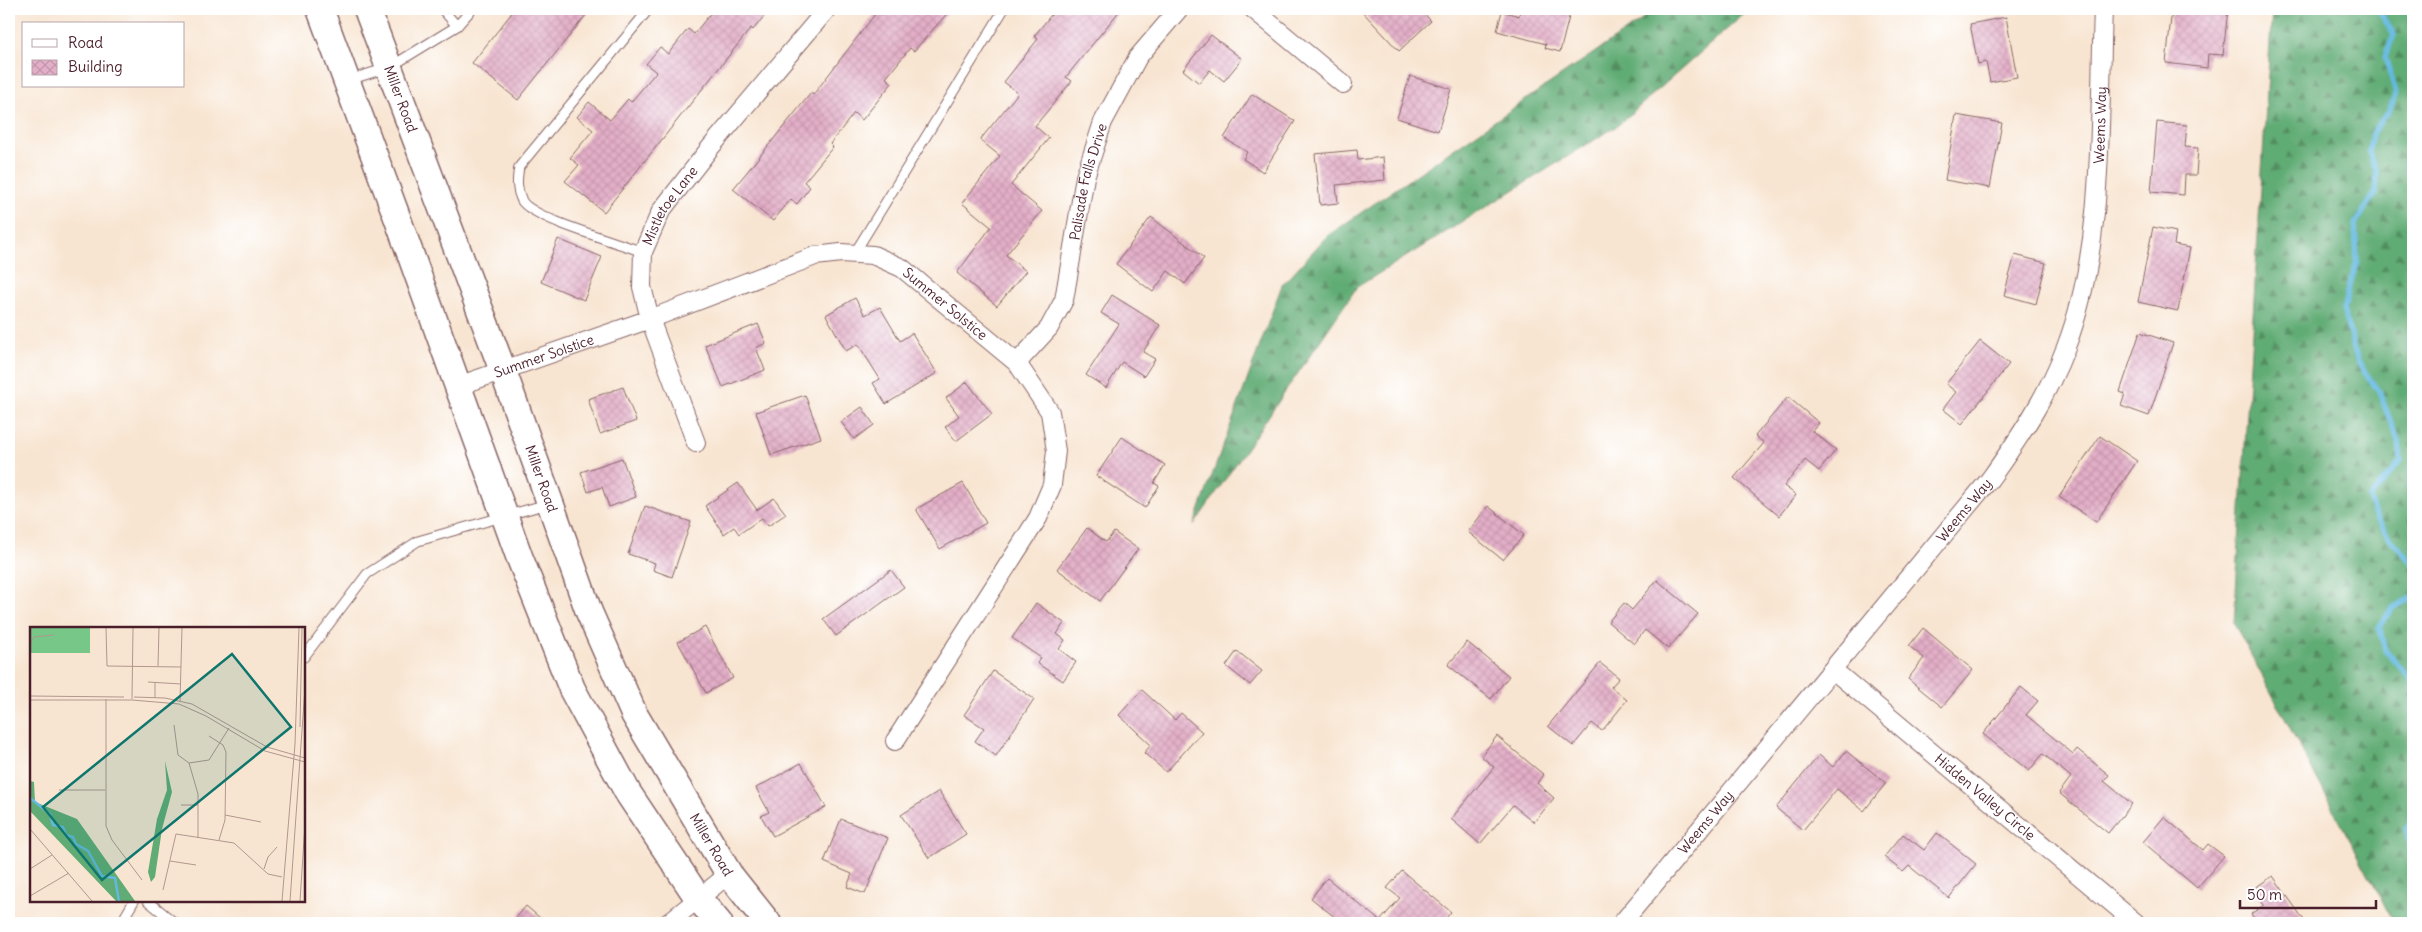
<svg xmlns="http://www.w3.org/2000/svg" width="2422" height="932" viewBox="0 0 2422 932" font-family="Delius,sans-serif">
	<defs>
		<pattern id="forest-firs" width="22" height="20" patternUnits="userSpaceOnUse" patternTransform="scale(1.25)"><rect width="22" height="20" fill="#60ac74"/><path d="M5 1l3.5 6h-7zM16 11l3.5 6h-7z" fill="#518b5f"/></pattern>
		<pattern id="building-cross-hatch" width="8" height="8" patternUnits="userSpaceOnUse" patternTransform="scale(1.25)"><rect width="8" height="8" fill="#e3afc8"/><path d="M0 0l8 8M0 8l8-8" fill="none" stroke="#c496ac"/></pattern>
	</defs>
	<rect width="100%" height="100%" fill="#fff"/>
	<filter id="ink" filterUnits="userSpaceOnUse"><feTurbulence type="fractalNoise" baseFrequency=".02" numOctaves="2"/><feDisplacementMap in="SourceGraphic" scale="10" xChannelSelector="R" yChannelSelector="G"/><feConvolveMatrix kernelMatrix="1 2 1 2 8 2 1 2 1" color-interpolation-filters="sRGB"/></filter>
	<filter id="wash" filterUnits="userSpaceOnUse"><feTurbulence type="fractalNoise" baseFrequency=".0096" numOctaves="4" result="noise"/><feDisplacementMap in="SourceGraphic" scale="20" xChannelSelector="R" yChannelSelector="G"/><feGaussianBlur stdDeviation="1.12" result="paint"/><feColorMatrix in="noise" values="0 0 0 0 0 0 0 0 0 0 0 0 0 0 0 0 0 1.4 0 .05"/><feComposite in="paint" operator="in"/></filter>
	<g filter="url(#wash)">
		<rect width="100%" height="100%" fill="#f8e5d1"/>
		<g fill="url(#forest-firs)" stroke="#556650">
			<polygon points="1652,9 1750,9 1617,126 1357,287 1194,525 1282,285 1327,236 1639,22"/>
			<polygon points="2272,9 2413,9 2413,923 2394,923 2234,623"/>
		</g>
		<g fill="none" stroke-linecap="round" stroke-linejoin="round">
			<g stroke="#63b9e0" stroke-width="5.5">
				<path d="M2378,9L2394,35L2385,57L2396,93L2389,111L2372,133L2369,152L2377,174L2376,192L2355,224L2357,261L2343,309L2358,362L2379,392L2399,443L2401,460L2370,498C2374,525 2396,544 2413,565"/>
				<polyline points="2413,597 2392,608 2379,627 2385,650 2413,682"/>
				<polyline points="2413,818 2407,829 2413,854"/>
			</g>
		</g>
		<g id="blocks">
			<g fill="url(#building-cross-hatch)">
				<polygon points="515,9 591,9 518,100 472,63"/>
				<polygon points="714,9 770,9 753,30 751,28 604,212 565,181 579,165 570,158 593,130 577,117 589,102 610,120 628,99 631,102 656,72 646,64 660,47 668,54 688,29 694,34"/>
				<polygon points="879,9 951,9 914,51 910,48 886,78 892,83 862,120 854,113 830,144 833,147 804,182 810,187 797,204 791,199 773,221 733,189 811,93 813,95"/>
				<polygon points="1056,9 1121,9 1066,77 1072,81 1035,126 1049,138 1011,185 1042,211 1006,255 1026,271 997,306 957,273 991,227 962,203 1000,156 980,140 1018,93 1004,82 1038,39 1034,36"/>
				<polygon points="1360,9 1420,9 1431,21 1399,51"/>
				<polygon points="1520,9 1571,9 1560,52 1545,48 1546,44 1497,31 1502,11 1519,16"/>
				<polygon points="2172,9 2228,9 2223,55 2208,54 2207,68 2166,63"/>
				<polygon points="2006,17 2017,77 1990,82 1986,62 1978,64 1970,24"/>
				<polygon points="1211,35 1242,59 1224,81 1210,70 1199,83 1183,70"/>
				<polygon points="1410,76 1451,89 1438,131 1397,118"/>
				<polygon points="1252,94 1295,121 1263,172 1243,159 1247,152 1224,138"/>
				<polygon points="1956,115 2002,123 1990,188 1945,180"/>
				<polygon points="2157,122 2187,125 2185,147 2198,148 2196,175 2185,175 2184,195 2151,192"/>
				<polygon points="1357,150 1358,160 1383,157 1385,180 1336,185 1338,203 1320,205 1315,154"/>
				<polygon points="1151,217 1204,258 1185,284 1168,271 1153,292 1116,264"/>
				<polygon points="2153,227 2176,232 2174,245 2190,248 2178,311 2138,302"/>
				<polygon points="558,239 602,257 584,300 541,282"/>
				<polygon points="2015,255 2046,263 2036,304 2004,295"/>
				<polygon points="1112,295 1160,325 1143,352 1155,359 1144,376 1122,362 1106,388 1086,375 1119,324 1101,313"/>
				<polygon points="855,298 865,315 880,307 900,341 912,333 937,373 886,404 873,383 880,379 858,344 846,351 826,315"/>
				<polygon points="758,324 766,343 756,348 765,370 723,387 705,345"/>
				<polygon points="2140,332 2173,343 2149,416 2121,406 2125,394 2120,392"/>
				<polygon points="1980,341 2009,364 1962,424 1943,409 1956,392 1946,384"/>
				<polygon points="967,382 992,414 956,441 945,427 959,416 946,398"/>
				<polygon points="623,387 636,421 600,434 588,399"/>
				<polygon points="805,395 821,438 771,455 756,412"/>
				<polygon points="1788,397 1819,423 1812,431 1836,450 1819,471 1805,460 1784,486 1796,495 1779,516 1734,478 1764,443 1755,436"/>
				<polygon points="862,407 874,425 854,439 841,422"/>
				<polygon points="2100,436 2137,461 2096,522 2059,497"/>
				<polygon points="1122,437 1165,465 1154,483 1159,486 1145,508 1096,476"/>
				<polygon points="622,458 636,497 609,507 602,487 588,492 581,472"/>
				<polygon points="738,483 757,510 774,498 786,514 768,526 762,518 739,534 734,527 724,534 705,506"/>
				<polygon points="963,483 986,523 940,549 916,509"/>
				<polygon points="645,506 691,522 672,577 653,570 655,563 628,554"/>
				<polygon points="1488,506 1524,535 1503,560 1468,532"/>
				<polygon points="1087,528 1106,542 1114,532 1138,549 1100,601 1057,569"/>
				<polygon points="891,570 904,587 836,636 823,619"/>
				<polygon points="1657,580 1698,614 1668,649 1645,630 1634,644 1608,622 1624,603 1632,610"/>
				<polygon points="1036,603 1064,623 1057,634 1065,640 1059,649 1076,662 1063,681 1037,663 1041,658 1012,638"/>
				<polygon points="705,627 733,678 706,693 678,642"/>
				<polygon points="1923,628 1973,670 1942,707 1908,679 1924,658 1909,646"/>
				<polygon points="1467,642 1509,676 1491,699 1448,665"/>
				<polygon points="1237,651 1262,671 1250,685 1226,666"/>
				<polygon points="1600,663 1619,678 1611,687 1627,700 1602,731 1592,723 1573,746 1548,726"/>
				<polygon points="993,671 1034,699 996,756 975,741 984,728 964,715"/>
				<polygon points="2021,687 2038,701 2026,715 2073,754 2077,749 2109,775 2104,781 2132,804 2108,833 2059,793 2071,777 2043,754 2029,771 1983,734"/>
				<polygon points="1142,690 1175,720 1181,713 1202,732 1166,772 1144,753 1151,745 1119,715"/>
				<polygon points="1497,736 1544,775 1537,783 1554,798 1534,822 1513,805 1480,844 1451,819 1494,767 1481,756"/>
				<polygon points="1846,751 1886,783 1864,811 1837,789 1803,830 1776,808 1819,755 1833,767"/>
				<polygon points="801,763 826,807 773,836 761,816 769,812 756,788"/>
				<polygon points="939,791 966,834 929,858 901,815"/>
				<polygon points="2164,817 2203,850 2208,844 2224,856 2197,888 2143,842"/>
				<polygon points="841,819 888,838 865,894 847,887 852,874 824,862"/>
				<polygon points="1937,833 1976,864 1949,898 1909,866 1903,872 1884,857 1903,834 1924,850"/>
				<polygon points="1402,871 1451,912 1442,923 1342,923 1311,898 1327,878 1380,921 1400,898 1387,888"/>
				<polygon points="2273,876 2306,923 2257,923 2251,914 2264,905 2253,889"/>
				<polygon points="526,906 546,923 512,923"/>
			</g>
		</g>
	</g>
	<g filter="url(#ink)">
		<use href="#blocks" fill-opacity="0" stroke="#876465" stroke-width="1"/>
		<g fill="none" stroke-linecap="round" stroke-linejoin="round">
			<defs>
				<g id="lane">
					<polyline points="442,9 457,26"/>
					<polyline points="349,80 390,67 457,26 472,9"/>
					<path d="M643,252C620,243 533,219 522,201C516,189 517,179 519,167L649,9"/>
					<polyline points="854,254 1004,9"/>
					<polyline points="304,657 367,574 418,541 547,504"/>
					<polyline points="148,901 175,923"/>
					<polyline points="121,923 134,901"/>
				</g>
				<g id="street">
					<polyline points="1253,9 1343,84"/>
					<path id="s1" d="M1017,363L1049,328L1064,300L1085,177L1103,122L1138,57L1179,9"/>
					<path id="s2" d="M458,386L650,319L815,256L841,253L873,255L902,268L1017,363L1050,412L1056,451L1052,485L1038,518L895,741"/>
					<path id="s3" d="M696,443L650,319L642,287L643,252L661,211L710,148L827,9"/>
					<path id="s4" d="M1833,670L2136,923"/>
					<polyline points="668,923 729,874"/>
					<path id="s5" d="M1622,923L1990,479C2020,437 2048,395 2066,347C2105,246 2099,117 2103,9"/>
				</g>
				<g id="secondary">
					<polyline points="320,9 397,217 519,556 572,689 628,793 698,898 719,923"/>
					<path id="s6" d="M367,9L503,371L589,612L634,714L729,874L768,923"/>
				</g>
			</defs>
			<use href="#lane" stroke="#876465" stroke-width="11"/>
			<use href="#street" stroke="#876465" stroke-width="20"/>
			<use href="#secondary" stroke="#876465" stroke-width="29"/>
			<use href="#lane" stroke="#fff" stroke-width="9"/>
			<use href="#street" stroke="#fff" stroke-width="18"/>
			<use href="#secondary" stroke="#fff" stroke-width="26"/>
		</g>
	</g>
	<g text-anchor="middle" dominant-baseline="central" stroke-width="5" stroke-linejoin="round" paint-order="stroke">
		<g font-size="14" fill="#4a1f2b" stroke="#fff">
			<text stroke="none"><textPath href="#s6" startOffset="96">Miller Road</textPath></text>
			<text stroke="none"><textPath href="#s5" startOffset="955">Weems Way</textPath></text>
			<text stroke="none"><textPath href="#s1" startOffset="200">Palisade Falls Drive</textPath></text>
			<text stroke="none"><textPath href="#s3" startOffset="254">Mistletoe Lane</textPath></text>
			<text stroke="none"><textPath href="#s2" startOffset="526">Summer Solstice</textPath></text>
			<text stroke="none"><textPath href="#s2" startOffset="91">Summer Solstice</textPath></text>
			<text stroke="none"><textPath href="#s6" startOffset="501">Miller Road</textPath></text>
			<text stroke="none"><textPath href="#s5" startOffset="536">Weems Way</textPath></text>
			<text stroke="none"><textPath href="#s4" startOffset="198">Hidden Valley Circle</textPath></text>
			<text stroke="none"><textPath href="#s5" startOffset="131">Weems Way</textPath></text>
			<text stroke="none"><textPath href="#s6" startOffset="906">Miller Road</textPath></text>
		</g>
	</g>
	<g transform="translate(30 627)">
		<rect width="275" height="275" fill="#f8e5d1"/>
		<path d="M135,134L142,165L132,202L125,250L121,255L118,245L127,192L137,163ZM0,154L4,155L5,175L47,192L105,274H86L0,184Z" fill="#60ac74"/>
		<path d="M0,1H60V26H0Z" fill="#76c788"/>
		<path fill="none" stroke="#63b9e0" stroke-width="2.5" d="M0,171L20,187L23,198L33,200L36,208L43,210L46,217L58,224L72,249L85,251L89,274"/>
		<path fill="none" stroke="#b2968f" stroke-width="1" d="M76,1L77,39L151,40M0,16L4,10L24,8M128,39L129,1M118,55L151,57M125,55V71M0,69L94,70M104,70L135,71L162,77L237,120L275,131M76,72V199L82,213L112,253M102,72L103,1M0,73H102L149,77L176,89L235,124L275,135M150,74L152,1M144,98L148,128L159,136L179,133L199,101M270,100L272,1M179,109L193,118L196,125L195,193L189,213M159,136L168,167V211M29,163H75M151,178H168M195,188L231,195M0,202L62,274M140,234L166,238M0,242L22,228M234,242L238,230L247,220M133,263L146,207L204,216L238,247L252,250M0,269L39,246M252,274L265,117L269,1M260,274L275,61M270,274L275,197"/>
		<path fill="#0f766e" fill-opacity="0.15" stroke="#0f766e" stroke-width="2.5" d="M202,27L261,100L72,253L13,180Z"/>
		<rect width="275" height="275" fill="none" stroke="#4a1f2b" stroke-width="2.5"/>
	</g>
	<rect width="2422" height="932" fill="none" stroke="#fff" stroke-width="30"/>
	<rect x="22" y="22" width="162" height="65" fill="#ffffff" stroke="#b7a5aa"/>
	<rect x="32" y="39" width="25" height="8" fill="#ffffff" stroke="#b7a5aa"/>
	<text x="68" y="48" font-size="15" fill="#4a1f2b">Road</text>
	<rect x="32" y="60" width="25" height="15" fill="url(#building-cross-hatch)" stroke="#b7a5aa"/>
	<text x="68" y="72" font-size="15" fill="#4a1f2b">Building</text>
	<path d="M2240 900v8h136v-8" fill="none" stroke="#4a1f2b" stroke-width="2.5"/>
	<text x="2247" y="900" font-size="15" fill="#4a1f2b" stroke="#ffffff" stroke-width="4" paint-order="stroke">50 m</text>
</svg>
